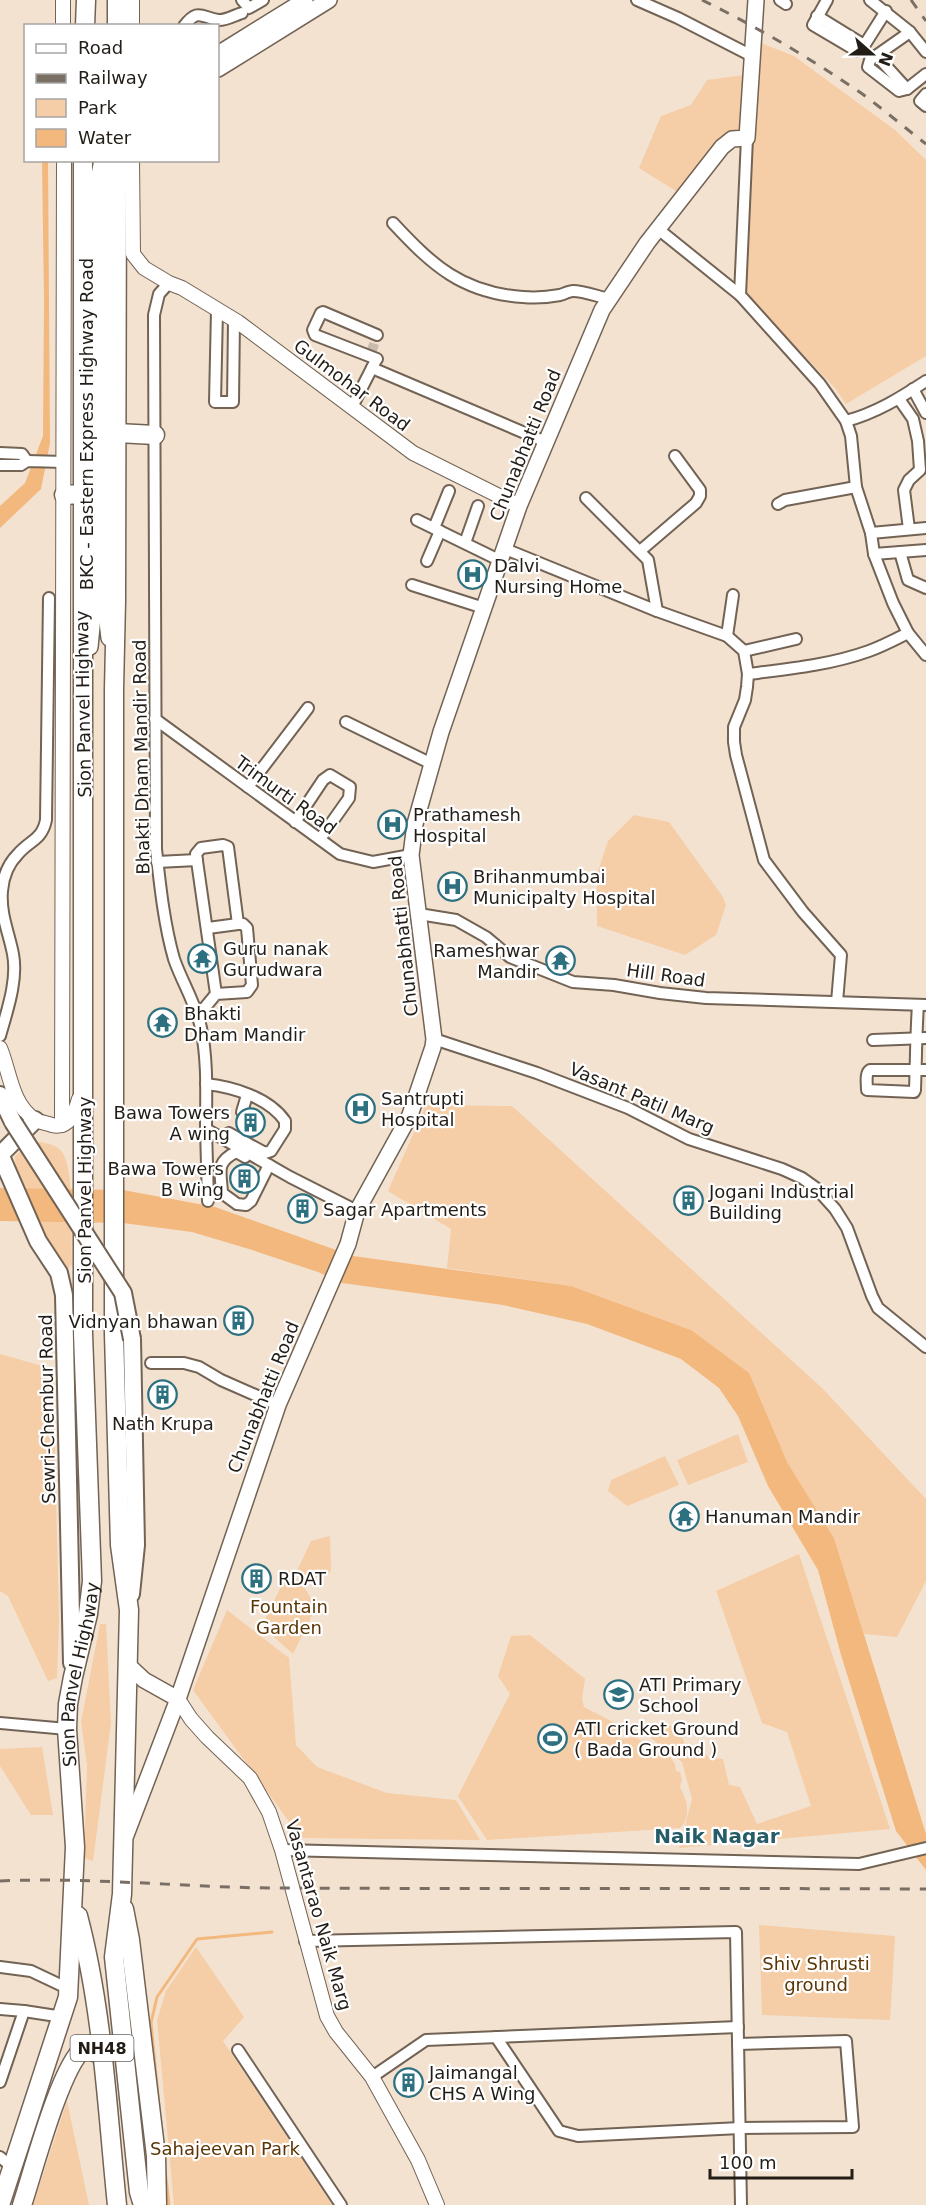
<svg xmlns="http://www.w3.org/2000/svg" width="926" height="2205" viewBox="0 0 926 2205" font-family="'DejaVu Sans',sans-serif">
	<rect width="100%" height="100%" fill="#f4e2d1"/>
	<g fill="#f5cda6">
		<polygon points="761,43 794,56 895,130 926,160 926,356 846,404 835,388 746,294 753,138"/>
		<polygon points="744,75 744,133 679,193 639,168 661,116 691,105 707,80"/>
		<polygon points="634,815 669,822 723,897 726,905 716,935 685,955 597,926 597,874 608,841"/>
		<polygon points="426,1105 512,1106 822,1388 926,1499 926,1581 897,1637 864,1634 834,1538 787,1462 691,1330 571,1286 447,1268 451,1229 388,1191"/>
		<path d="M41,1142C49,1144 57,1145 62,1152C75,1169 71,1241 72,1264L68,1269C49,1240 14,1191 15,1156L31,1143Z"/>
		<polygon points="0,1354 53,1369 59,1620 57,1678 48,1681 8,1596 0,1591"/>
		<polygon points="738,1434 748,1462 688,1485 677,1460"/>
		<polygon points="665,1456 679,1485 627,1506 608,1491 611,1480"/>
		<polygon points="330,1536 331,1570 328,1575 304,1579 297,1571 311,1541"/>
		<path d="M799,1554L890,1829L679,1848L692,1799L682,1762L670,1753V1757L675,1764L676,1771L680,1772L682,1780L680,1787C687,1800 692,1816 680,1828L487,1840L458,1796L510,1694L498,1676L511,1636L530,1635L585,1679L582,1699L584,1707L615,1723L620,1739L635,1737L649,1745L655,1744L663,1751L670,1753L640,1729L660,1725L678,1727L687,1749L698,1748L710,1758L723,1759L729,1785L740,1787L757,1824L811,1806L787,1732L762,1723L716,1591Z"/>
		<polygon points="289,1570 306,1590 316,1607 293,1654 262,1626"/>
		<polygon points="227,1610 289,1658 296,1745 317,1767 387,1793 456,1800 480,1840 301,1838 193,1690"/>
		<polygon points="100,1624 106,1624 111,1723 93,1861 84,1858 87,1765 81,1722"/>
		<polygon points="42,1747 53,1815 31,1815 0,1766 0,1749"/>
		<polygon points="759,1925 895,1936 890,2020 762,2015"/>
		<polygon points="196,1947 244,2017 223,2041 332,2205 174,2205 157,2020 166,1991"/>
		<polygon points="67,2101 89,2205 33,2205"/>
	</g>
	<g fill="#f2b87d">
		<polygon points="42,161 48,161 50,443 41,489 0,528 0,506 25,483 43,436 44,300"/>
		<polygon points="0,1188 123,1190 215,1207 353,1256 571,1286 691,1330 749,1373 787,1462 834,1538 926,1834 926,1870 896,1831 841,1655 818,1570 768,1486 738,1416 719,1388 681,1359 587,1324 503,1305 342,1283 318,1272 249,1249 192,1232 123,1223 0,1221"/>
	</g>
	<g fill="none" stroke-linecap="round" stroke-linejoin="round">
		<g stroke="#f2b87d" stroke-width="3">
			<polyline points="159,2106 151,2023 157,1997 197,1939 272,1932"/>
			<polyline points="165,2169 169,2205"/>
		</g>
		<polyline stroke="#cabbac" stroke-width="10" stroke-dasharray="10 5" stroke-linecap="butt" points="371,353 377,335"/>
		<defs>
			<g id="minor">
				<polyline points="242,0 249,8 263,0"/>
				<polyline points="637,0 678,18 752,56"/>
				<polyline points="780,0 786,4"/>
				<polyline points="827,0 813,25 857,51 862,49 886,11"/>
				<polyline points="870,0 910,32 926,52"/>
				<polyline points="817,16 864,45"/>
				<path d="M184,26C198,8 201,17 218,20C225,21 235,15 242,13"/>
				<polyline points="910,32 870,60 868,67 899,91 907,89 926,74"/>
				<polyline points="877,56 907,89"/>
				<polyline points="926,94 920,101 926,106"/>
				<polyline points="747,138 740,295 820,384 846,421 851,436 856,487 871,533 874,554 893,603 908,633 926,655"/>
				<path d="M393,223C432,265 462,293 523,297C534,298 549,297 560,295C564,294 569,291 573,291C584,291 599,297 610,299"/>
				<polyline points="658,229 740,295"/>
				<path d="M169,283L159,294L154,315L156,849C160,885 164,924 174,959C182,982 196,1004 201,1028C208,1061 206,1096 206,1129L290,1177L357,1211"/>
				<polyline points="217,310 215,402 233,402 234,320"/>
				<polyline points="377,359 315,335 313,330 321,313 323,312 377,335"/>
				<polyline points="372,368 546,442"/>
				<polyline points="913,389 926,413"/>
				<polyline points="899,399 913,419 918,441 920,470 909,480 904,490 909,529"/>
				<polyline points="352,407 375,362"/>
				<path d="M846,421C876,413 900,398 926,381"/>
				<polyline points="0,453 22,454 27,461"/>
				<polyline points="0,465 21,465 27,461 64,462"/>
				<polyline points="586,498 648,560 657,611"/>
				<polyline points="778,504 785,500 856,487"/>
				<polyline points="417,520 501,561"/>
				<polyline points="434,528 449,491"/>
				<polyline points="871,533 926,528"/>
				<polyline points="465,543 478,506"/>
				<polyline points="505,549 657,611 727,636 744,651 748,674 747,687 745,700 734,727 734,742 736,755 764,860 803,912 841,955 837,1002"/>
				<polyline points="640,551 696,503 700,496 700,490 675,456"/>
				<polyline points="900,552 908,580 926,588"/>
				<polyline points="874,554 926,550"/>
				<polyline points="427,561 440,531"/>
				<polyline points="412,585 484,608"/>
				<polyline points="727,636 733,595"/>
				<polyline points="744,651 796,639"/>
				<path d="M748,674C789,669 830,665 869,651C883,646 896,639 908,633"/>
				<polyline points="155,719 340,854 373,862 411,855"/>
				<polyline points="346,722 432,764"/>
				<polyline points="248,787 308,708"/>
				<polyline points="295,822 323,780 330,775 350,787 349,798 320,839"/>
				<polyline points="157,862 197,860"/>
				<polyline points="419,914 456,920 486,937 510,957 573,982 614,985 660,993 706,998 926,1005"/>
				<polyline points="208,928 238,924"/>
				<path d="M918,1005C916,1033 916,1062 915,1090L914,1092L867,1090C867,1084 865,1073 870,1070H926"/>
				<polyline points="197,1017 216,994 247,992 252,985 247,928 243,924 238,924 228,847 223,845 201,848 196,854 216,994"/>
				<path d="M0,1036C7,1011 18,980 13,954C9,933 0,914 2,891C3,878 8,864 18,854C30,840 42,840 46,820L49,598"/>
				<polyline points="434,1039 537,1073 628,1108 689,1139 782,1169 802,1178 816,1188 835,1209 847,1228 872,1296 878,1308 926,1347"/>
				<polyline points="873,1040 926,1038"/>
				<path d="M206,1084C234,1087 269,1098 285,1121V1129L271,1151L265,1153L243,1141L239,1148"/>
				<polyline points="242,1112 247,1095"/>
				<polyline points="206,1129 208,1201"/>
				<polyline points="229,1133 243,1141"/>
				<path d="M245,1157L236,1152C215,1163 221,1171 222,1193L237,1204L246,1205L251,1201L269,1165"/>
				<polyline points="151,1363 184,1363 199,1367 221,1380 278,1405"/>
				<polyline points="0,1723 67,1729"/>
				<polyline points="282,1850 859,1864 926,1848"/>
				<polyline points="305,1941 736,1932 741,2205"/>
				<polyline points="0,1967 31,1971 69,1989"/>
				<polyline points="0,2009 24,2011 63,2017"/>
				<polyline points="496,2037 559,2131 578,2136 740,2128 853,2127 846,2041 738,2044"/>
				<polyline points="238,2050 341,2205"/>
				<polyline points="372,2077 426,2040 738,2027"/>
				<polyline points="0,2082 24,2011"/>
				<polyline points="0,2157 13,2168"/>
			</g>
			<g id="tertiary">
				<polyline points="63,0 63,26"/>
				<polyline points="132,26 132,0"/>
				<polyline points="132,160 133,254 144,268 169,283 182,288 238,322 413,453 519,506"/>
				<path d="M0,1048C10,1072 11,1103 34,1119C38,1122 47,1123 52,1125C69,1129 75,1113 79,1099"/>
				<polyline points="62,1125 64,160"/>
				<polyline points="178,1699 191,1719 207,1737 250,1778 269,1812 282,1850 327,2016 336,2032 372,2077 418,2160 437,2205"/>
			</g>
			<g id="secondary">
				<polyline points="218,54 305,0"/>
				<polyline points="218,69 329,0"/>
				<polyline points="109,638 105,605 106,200 111,174"/>
				<polyline points="90,647 94,606 94,200 102,160"/>
				<polyline points="129,1666 144,1680 178,1699"/>
				<polyline points="126,1835 178,1699 278,1405 348,1244 357,1211 410,1115 433,1047 434,1039 411,855 415,824 441,732 519,506 602,310 647,243 722,147 732,139 747,138 756,0"/>
			</g>
			<g id="primary">
				<polyline points="0,1095 13,1122"/>
				<polyline points="0,1154 38,1241 59,1273 64,1295 72,1663"/>
				<polyline points="0,1155 35,1120"/>
				<polyline points="131,1594 136,1545 132,1339"/>
			</g>
			<g id="trunk">
				<polyline points="85,26 86,0"/>
				<polyline points="117,26 117,0"/>
				<polyline points="117,160 116,601 114,689 114,1334 120,1545 129,1610 122,1894 114,1957 139,2192 143,2205"/>
				<polyline points="117,433 155,435"/>
				<polyline points="64,495 82,494"/>
				<polyline points="124,1909 130,1940 156,2156 157,2205"/>
				<path d="M78,1916C103,2010 107,2108 117,2205"/>
				<path id="s1" d="M0,2205L68,1997L75,1847L67,1729L68,1704L73,1677L88,1614L92,1581L83,1334V160"/>
				<path d="M22,2205C33,2172 60,2068 83,2049H89L103,2056"/>
			</g>
		</defs>
		<use href="#minor" stroke="#726354" stroke-width="14"/>
		<use href="#tertiary" stroke="#726354" stroke-width="16"/>
		<use href="#secondary" stroke="#726354" stroke-width="18"/>
		<use href="#primary" stroke="#726354" stroke-width="20"/>
		<use href="#trunk" stroke="#726354" stroke-width="21"/>
		<use href="#minor" stroke="#fff" stroke-width="10"/>
		<use href="#tertiary" stroke="#fff" stroke-width="14"/>
		<use href="#secondary" stroke="#fff" stroke-width="15"/>
		<use href="#primary" stroke="#fff" stroke-width="16"/>
		<use href="#trunk" stroke="#fff" stroke-width="18"/>
		<g stroke="#7a6f64" stroke-width="3" stroke-dasharray="10 10" stroke-linecap="butt">
			<path d="M702,0C757,27 810,58 861,93C883,109 904,127 926,144"/>
			<polyline points="911,0 926,21"/>
			<path d="M0,1881C90,1877 180,1887 270,1888C488,1889 707,1888 926,1889"/>
		</g>
		<defs>
			<polyline id="primary-bridge" points="13,1122 123,1293 132,1339"/>
		</defs>
		<use href="#primary-bridge" stroke="#726354" stroke-width="20" stroke-linecap="butt"/>
		<use href="#primary-bridge" stroke="#fff" stroke-width="16"/>
	</g>
	<defs>
		<symbol id="hospital-ring" viewBox="-11 -11 22 22"><circle r="9.5" fill="#fff" stroke="#2d7181" stroke-width="1.5"/><path d="M-5-5h3v3.5h4V-5h3V5h-3V1.5h-4V5h-3Z" fill="#2d7181"/></symbol>
		<symbol id="temple-ring" viewBox="-11 -11 22 22"><circle r="9.5" fill="#fff" stroke="#2d7181" stroke-width="1.5"/><path d="M0-6L5-2H3V0L6.5 2.5H4V6H1.5V3h-3V6H-4V2.5H-6.5L-3 0V-2H-5Z" fill="#2d7181"/></symbol>
		<symbol id="building-ring" viewBox="-11 -11 22 22"><circle r="9.5" fill="#fff" stroke="#2d7181" stroke-width="1.5"/><path d="M-4-6H4V6H1V3H-1V6H-4ZM-2.5-4.3h1.7v1.8h-1.7ZM.8-4.3h1.7v1.8H.8ZM-2.5-1h1.7V.8h-1.7ZM.8-1h1.7V.8H.8Z" fill="#2d7181"/></symbol>
		<symbol id="school-ring" viewBox="-11 -11 22 22"><circle r="9.5" fill="#fff" stroke="#2d7181" stroke-width="1.5"/><path d="M0-5L7-2L0 1L-7-2ZM-4 1L0 2.5L4 1V4Q0 6-4 4Z" fill="#2d7181"/></symbol>
		<symbol id="stadium-ring" viewBox="-11 -11 22 22"><circle r="9.5" fill="#fff" stroke="#2d7181" stroke-width="1.5"/><path d="M0-5a6.5 5 0 1 0 0 10a6.5 5 0 1 0 0-10ZM-3.5-1.8h7v3.6h-7Z" fill="#2d7181"/></symbol>
	</defs>
	<g fill-rule="evenodd">
		<use href="#hospital-ring" x="456" y="558" width="33" height="33"/>
		<use href="#hospital-ring" x="376" y="808" width="33" height="33"/>
		<use href="#hospital-ring" x="436" y="870" width="33" height="33"/>
		<use href="#temple-ring" x="186" y="942" width="33" height="33"/>
		<use href="#temple-ring" x="544" y="944" width="33" height="33"/>
		<use href="#temple-ring" x="146" y="1006" width="33" height="33"/>
		<use href="#hospital-ring" x="344" y="1092" width="33" height="33"/>
		<use href="#building-ring" x="234" y="1106" width="33" height="33"/>
		<use href="#building-ring" x="228" y="1162" width="33" height="33"/>
		<use href="#building-ring" x="672" y="1184" width="33" height="33"/>
		<use href="#building-ring" x="286" y="1192" width="33" height="33"/>
		<use href="#building-ring" x="222" y="1304" width="33" height="33"/>
		<use href="#building-ring" x="146" y="1378" width="33" height="33"/>
		<use href="#temple-ring" x="668" y="1500" width="33" height="33"/>
		<use href="#building-ring" x="240" y="1562" width="33" height="33"/>
		<use href="#school-ring" x="602" y="1678" width="33" height="33"/>
		<use href="#stadium-ring" x="536" y="1722" width="33" height="33"/>
		<use href="#building-ring" x="392" y="2066" width="33" height="33"/>
	</g>
	<g text-anchor="middle" dominant-baseline="central" stroke-width="4.5" stroke-linejoin="round" paint-order="stroke">
		<rect fill="#fff" stroke="#65615d" stroke-width="1.5" x="70.5" y="2035" width="63" height="26" rx="4.5"/>
		<g font-size="16" font-weight="bold" fill="#231d17">
			<text x="102" y="2048">NH48</text>
		</g>
		<g font-size="18" fill="#231d17" stroke="#fff">
			<text transform="translate(352 385) rotate(37)">Gulmohar Road</text>
			<text transform="translate(86 424) rotate(-90)">BKC - Eastern Express Highway Road</text>
			<text transform="translate(525 445) rotate(-68)">Chunabhatti Road</text>
			<text transform="translate(83 704) rotate(-91)">Sion Panvel Highway</text>
			<text transform="translate(141 757) rotate(-91)">Bhakti Dham Mandir Road</text>
			<text transform="translate(286 795) rotate(36)">Trimurti Road</text>
			<text transform="translate(403 936) rotate(-96)">Chunabhatti Road</text>
			<text transform="translate(666 975) rotate(8)">Hill Road</text>
			<text transform="translate(642 1098) rotate(23)">Vasant Patil Marg</text>
			<text transform="translate(84 1190) rotate(-90)">Sion Panvel Highway</text>
			<text transform="translate(263 1397) rotate(-68)">Chunabhatti Road</text>
			<text transform="translate(47 1409) rotate(-91)">Sewri-Chembur Road</text>
			<text stroke="none"><textPath href="#s1" startOffset="543">Sion Panvel Highway</textPath></text>
			<text transform="translate(319 1915) rotate(74)">Vasantarao Naik Marg</text>
		</g>
		<g font-size="18" fill="#231d17" stroke="#fff" text-anchor="start">
			<text x="494" y="565">Dalvi<tspan x="494" dy="21">Nursing Home</tspan></text>
			<text x="413" y="814">Prathamesh<tspan x="413" dy="21">Hospital</tspan></text>
			<text x="473" y="876">Brihanmumbai<tspan x="473" dy="21">Municipalty Hospital</tspan></text>
			<text x="223" y="948">Guru nanak<tspan x="223" dy="21">Gurudwara</tspan></text>
			<text x="539" y="950" text-anchor="end">Rameshwar<tspan x="539" dy="21">Mandir</tspan></text>
			<text x="184" y="1013">Bhakti<tspan x="184" dy="21">Dham Mandir</tspan></text>
			<text x="381" y="1098">Santrupti<tspan x="381" dy="21">Hospital</tspan></text>
			<text x="230" y="1112" text-anchor="end">Bawa Towers<tspan x="230" dy="21">A wing</tspan></text>
			<text x="224" y="1168" text-anchor="end">Bawa Towers<tspan x="224" dy="21">B Wing</tspan></text>
			<text x="709" y="1191">Jogani Industrial<tspan x="709" dy="21">Building</tspan></text>
			<text x="323" y="1209">Sagar Apartments</text>
			<text x="218" y="1321" text-anchor="end">Vidnyan bhawan</text>
			<text x="163" y="1423" text-anchor="middle">Nath Krupa</text>
			<text x="705" y="1516">Hanuman Mandir</text>
			<text x="278" y="1578">RDAT</text>
			<text x="639" y="1684">ATI Primary<tspan x="639" dy="21">School</tspan></text>
			<text x="574" y="1728">ATI cricket Ground<tspan x="574" dy="21">( Bada Ground )</tspan></text>
			<text x="429" y="2072">Jaimangal<tspan x="429" dy="21">CHS A Wing</tspan></text>
		</g>
		<g font-size="18" fill="#5b3505" stroke="#fff">
			<text x="289" y="1606">Fountain<tspan x="289" dy="21">Garden</tspan></text>
			<text x="816" y="1963">Shiv Shrusti<tspan x="816" dy="21">ground</tspan></text>
			<text x="225" y="2148">Sahajeevan Park</text>
		</g>
		<g font-size="20" font-weight="bold" fill="#265c68" stroke="#fff">
			<text x="717" y="1836">Naik Nagar</text>
		</g>
	</g>
	<rect x="24" y="24" width="195" height="138" fill="#ffffff" stroke="#a7a5a2" stroke-width="1.5"/>
	<rect x="36" y="44" width="30" height="9" fill="#ffffff" stroke="#a7a5a2" stroke-width="1.5"/>
	<text x="78" y="54" font-size="18" fill="#231d17">Road</text>
	<rect x="36" y="74" width="30" height="9" fill="#7a6f64" stroke="#a7a5a2" stroke-width="1.5"/>
	<text x="78" y="84" font-size="18" fill="#231d17">Railway</text>
	<rect x="36" y="99" width="30" height="18" fill="#f5cda6" stroke="#a7a5a2" stroke-width="1.5"/>
	<text x="78" y="114" font-size="18" fill="#231d17">Park</text>
	<rect x="36" y="129" width="30" height="18" fill="#f2b87d" stroke="#a7a5a2" stroke-width="1.5"/>
	<text x="78" y="144" font-size="18" fill="#231d17">Water</text>
	<g transform="translate(872 54) rotate(111)" stroke="#ffffff" stroke-width="4.5" paint-order="stroke">
	<path d="M0-4.5L10 22L0 15L-10 22Z" fill="#231d17"/>
	<text y="-9" font-size="16" font-weight="bold" text-anchor="middle" fill="#231d17">N</text>
	</g>
	<path d="M710 2169v9h142v-9" fill="none" stroke="#231d17" stroke-width="3"/>
	<text x="719" y="2169" font-size="18" fill="#231d17" stroke="#ffffff" stroke-width="4.5" paint-order="stroke">100 m</text>
</svg>
